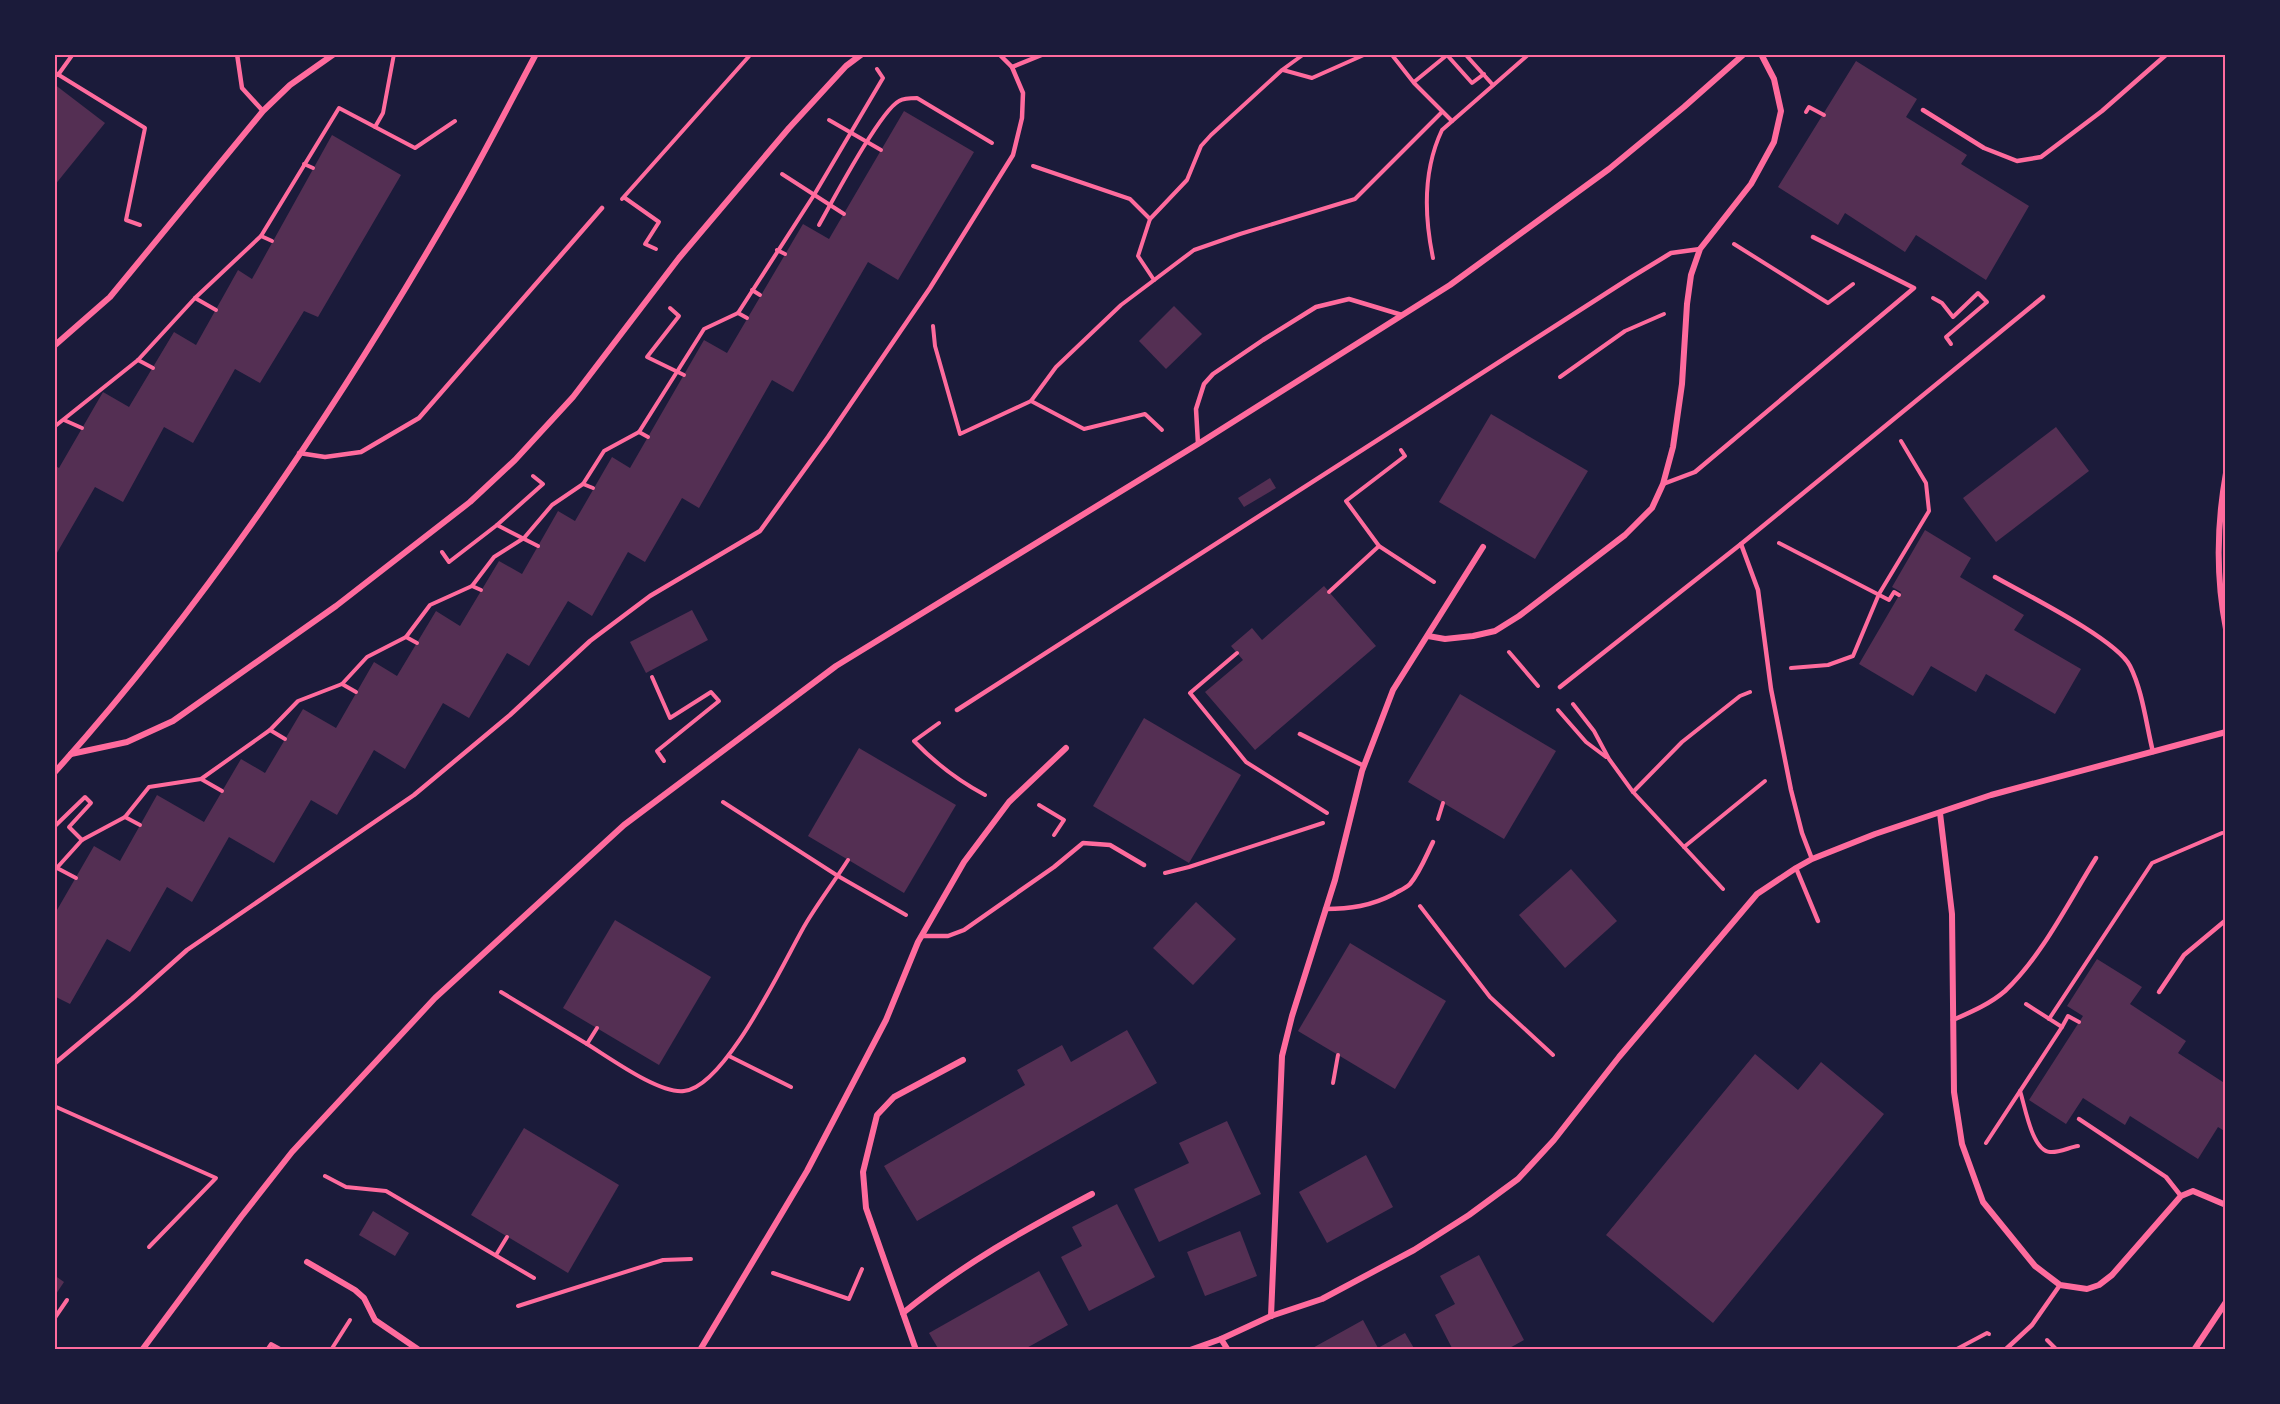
<svg xmlns="http://www.w3.org/2000/svg" width="2280" height="1404" viewBox="0 0 2280 1404" font-family="'Zilla Slab',serif">
	<rect width="100%" height="100%" fill="#1b1b3a"/>
	<g fill="#542f53">
		<polygon points="1856,61 1917,99 1906,117 1967,155 1961,164 2029,206 1986,280 1916,235 1905,252 1845,213 1838,225 1778,187"/>
		<polygon points="54,84 105,123 54,186"/>
		<polygon points="904,111 974,152 898,280 868,262 793,392 772,380 699,508 682,498 645,562 628,552 592,616 568,601 529,666 507,653 469,718 443,703 405,769 374,750 337,815 311,800 274,863 229,837 192,902 167,887 130,952 107,939 70,1004 56,997 54,1001 54,908 57,910 94,846 120,861 157,795 204,822 241,759 265,773 303,709 336,728 374,662 397,676 436,611 460,626 499,561 522,574 558,511 575,521 612,457 630,468 704,340 727,353 803,224 829,239"/>
		<polygon points="332,135 401,175 318,317 304,311 260,383 235,369 193,443 164,427 123,502 95,487 54,558 54,465 59,468 103,392 129,407 174,332 196,345 238,270 252,279"/>
		<polygon points="1174,306 1202,334 1166,369 1139,341"/>
		<polygon points="1491,414 1588,471 1535,559 1439,502"/>
		<polygon points="2056,427 2089,471 1996,542 1963,498"/>
		<polygon points="1270,478 1276,488 1244,507 1238,498"/>
		<polygon points="1925,530 1971,558 1960,577 2024,615 2014,630 2081,669 2055,714 1986,674 1976,692 1931,666 1913,696 1859,664 1901,592 1892,587"/>
		<polygon points="1324,586 1376,646 1255,750 1205,692 1243,660 1231,646 1252,628 1262,640"/>
		<polygon points="692,610 708,640 646,673 630,642"/>
		<polygon points="1460,694 1556,751 1504,839 1408,782"/>
		<polygon points="1144,718 1241,775 1189,863 1093,806"/>
		<polygon points="859,748 956,805 904,893 808,836"/>
		<polygon points="1571,869 1617,921 1565,968 1519,915"/>
		<polygon points="1196,902 1236,939 1193,985 1153,948"/>
		<polygon points="615,920 711,977 659,1065 563,1008"/>
		<polygon points="1350,943 1446,1001 1395,1089 1298,1031"/>
		<polygon points="2097,959 2142,987 2130,1004 2186,1041 2178,1053 2226,1084 2226,1132 2218,1127 2198,1159 2130,1116 2125,1125 2083,1098 2066,1124 2029,1100 2083,1016 2067,1006"/>
		<polygon points="1127,1030 1157,1083 917,1221 884,1166 1025,1085 1017,1070 1062,1045 1071,1062"/>
		<polygon points="1755,1054 1798,1090 1821,1062 1884,1114 1713,1323 1606,1235"/>
		<polygon points="1227,1121 1261,1194 1159,1242 1134,1189 1189,1163 1179,1143"/>
		<polygon points="524,1128 619,1185 568,1273 471,1215"/>
		<polygon points="1366,1155 1393,1207 1327,1243 1299,1192"/>
		<polygon points="1117,1204 1155,1277 1089,1311 1061,1257 1082,1246 1072,1227"/>
		<polygon points="373,1211 409,1233 395,1256 359,1235"/>
		<polygon points="1240,1231 1257,1276 1205,1296 1187,1252"/>
		<polygon points="1479,1255 1524,1340 1506,1350 1453,1350 1435,1315 1455,1304 1440,1276"/>
		<polygon points="1039,1271 1068,1325 1023,1350 939,1350 929,1333"/>
		<polygon points="54,1275 64,1282 54,1297"/>
		<polygon points="1363,1320 1378,1348 1405,1333 1415,1350 1309,1350"/>
	</g>
	<g fill="none" stroke-linecap="round" stroke-linejoin="round">
		<g stroke="#ff6b9d" stroke-width="4">
			<polyline points="1370,54 1392,55 1414,83 1452,121"/>
			<polyline points="1465,54 1493,85"/>
			<polyline points="1283,70 1312,78 1366,54"/>
			<polyline points="54,72 145,128 126,220 140,225"/>
			<polyline points="58,75 73,54"/>
			<polyline points="1414,82 1447,55 1472,83 1484,74"/>
			<polyline points="1806,112 1809,107 1824,115"/>
			<polyline points="829,120 881,150"/>
			<polyline points="375,127 383,113 394,54"/>
			<polyline points="304,164 313,168"/>
			<polyline points="1033,166 1130,199 1150,219"/>
			<polyline points="782,174 844,214"/>
			<polyline points="625,198 659,222 645,244 656,249"/>
			<polyline points="622,199 751,54"/>
			<path d="M819,225C832,202 880,111 899,101C904,98 911,98 917,98L992,143"/>
			<polyline points="261,236 272,241"/>
			<polyline points="1734,244 1828,303 1853,284"/>
			<polyline points="777,250 785,254"/>
			<path d="M1433,258C1424,215 1423,170 1442,130L1529,54"/>
			<polyline points="1154,280 1138,256 1150,219 1187,180 1201,146 1211,135 1282,70 1304,54"/>
			<polyline points="752,290 760,295"/>
			<polyline points="195,298 216,310"/>
			<polyline points="1933,298 1942,303 1953,317 1978,293 1987,302 1946,337 1951,344"/>
			<polyline points="670,308 679,316 647,357 684,375"/>
			<polyline points="738,313 747,318"/>
			<polyline points="933,326 935,346 960,434 1031,401 1056,367 1121,305 1194,250 1240,234 1355,199 1442,112"/>
			<polyline points="138,360 153,368"/>
			<polyline points="1560,377 1625,331 1664,314"/>
			<polyline points="1031,401 1084,429 1145,414 1162,430"/>
			<polyline points="64,420 82,428"/>
			<polyline points="54,427 138,360 195,298 261,236 339,108 415,148 455,121"/>
			<polyline points="639,432 648,437"/>
			<polyline points="1401,450 1405,456 1346,501 1379,546 1434,582"/>
			<polyline points="583,484 593,488"/>
			<polyline points="497,525 543,484 533,476"/>
			<polyline points="1779,543 1889,600 1894,592 1899,595"/>
			<polyline points="442,552 449,562 497,525 538,546"/>
			<polyline points="472,586 481,590"/>
			<polyline points="1329,592 1379,546"/>
			<polyline points="406,637 417,643"/>
			<polyline points="1509,652 1538,686"/>
			<polyline points="1237,653 1190,693 1246,762 1327,813"/>
			<polyline points="1791,668 1828,665 1853,656 1879,594 1929,511 1926,483 1901,441"/>
			<polyline points="652,677 670,718 711,692 719,701 657,751 664,761"/>
			<polyline points="342,684 356,692"/>
			<polyline points="1573,704 1594,731 1609,759 1633,792 1723,889"/>
			<polyline points="1558,710 1586,742 1606,757"/>
			<path d="M939,723L914,741C934,762 959,781 985,795"/>
			<polyline points="270,730 285,739"/>
			<polyline points="201,779 222,791"/>
			<polyline points="1633,792 1682,742 1740,696 1750,692"/>
			<polyline points="723,802 838,876 906,915"/>
			<polyline points="1039,805 1064,820 1054,835"/>
			<polyline points="125,817 140,825"/>
			<polyline points="1438,819 1443,803"/>
			<polyline points="54,827 85,797 91,803 69,827 82,840"/>
			<polyline points="1684,847 1765,781"/>
			<polyline points="57,868 76,878"/>
			<polyline points="54,871 82,840 125,817 149,787 201,779 270,730 298,701 342,684 367,657 406,637 430,605 472,586 494,557 524,538 552,505 583,484 604,451 639,432 704,329 738,313 814,195 883,78 877,69"/>
			<polyline points="1165,873 1189,867 1323,823"/>
			<polyline points="1420,906 1490,997 1553,1055"/>
			<polyline points="501,992 587,1044 597,1028"/>
			<polyline points="2049,1019 2152,863 2222,833"/>
			<polyline points="2062,1027 2068,1016 2079,1022"/>
			<path d="M587,1044C610,1058 659,1094 684,1091C726,1087 784,961 805,925C818,903 834,882 848,860"/>
			<polyline points="729,1056 791,1087"/>
			<polyline points="1333,1083 1338,1055"/>
			<path d="M2020,1091C2025,1106 2032,1151 2050,1152C2059,1153 2070,1147 2078,1146"/>
			<polyline points="54,1106 216,1178 149,1247"/>
			<polyline points="1986,1143 2062,1027 2026,1004"/>
			<polyline points="325,1176 346,1187 386,1191 534,1278"/>
			<polyline points="496,1255 507,1237"/>
			<polyline points="773,1273 849,1299 862,1269"/>
			<polyline points="518,1306 663,1260 691,1259"/>
			<polyline points="54,1319 67,1300"/>
			<polyline points="2047,1340 2057,1350"/>
			<polyline points="267,1350 271,1344 282,1350"/>
			<polyline points="331,1350 350,1320"/>
			<polyline points="1955,1350 1987,1333 1989,1334"/>
		</g>
		<g stroke="#ff6b9d" stroke-width="4.5">
			<polyline points="237,54 242,88 263,111"/>
			<polyline points="1012,67 1044,54"/>
			<polyline points="1923,110 1984,148 2017,161 2041,157 2102,111 2167,54"/>
			<polyline points="1198,444 1196,409 1204,384 1213,374 1263,340 1316,307 1349,299 1402,315"/>
			<polyline points="299,453 325,457 361,452 419,418 602,208"/>
			<polyline points="1663,484 1695,472 1914,288 1813,237"/>
			<polyline points="1741,544 1758,590 1771,689 1791,790 1802,833 1812,859"/>
			<path d="M1995,577C2025,594 2116,639 2130,666C2143,692 2146,724 2153,752"/>
			<polyline points="1560,687 1741,544 2043,297"/>
			<polyline points="957,710 1630,278 1671,253 1700,249"/>
			<polyline points="1300,734 1364,766"/>
			<polyline points="1796,868 1818,921"/>
			<path d="M1325,909C1350,909 1371,906 1394,894C1399,891 1406,888 1410,884C1420,872 1426,856 1433,842"/>
			<polyline points="922,936 948,936 964,930 1054,867 1083,843 1110,845 1144,865"/>
			<polyline points="2159,992 2184,955 2226,920"/>
			<path d="M1953,1020C1971,1012 1990,1004 2005,991C2042,956 2069,901 2096,858"/>
			<polyline points="54,1064 132,999 187,950 414,795 510,715 590,641 650,596 760,531 828,437 930,288 1013,155 1022,118 1023,93 1012,67 999,54"/>
			<polyline points="2079,1119 2166,1177 2181,1196"/>
			<polyline points="2005,1350 2032,1325 2060,1285"/>
		</g>
		<g stroke="#ff6b9d" stroke-width="6">
			<polyline points="54,346 110,297 263,111 290,85 334,54"/>
			<path d="M2226,473C2217,523 2216,578 2226,629"/>
			<polyline points="1428,636 1445,639 1473,636 1495,631 1519,616 1625,535 1652,508 1663,484 1673,447 1682,384 1687,304 1691,275 1700,249 1751,184 1774,142 1781,111 1774,79 1761,54"/>
			<polyline points="71,754 127,742 173,721 336,606 470,502 515,460 573,397 679,258 789,128 846,66 862,54"/>
			<path d="M54,773C210,600 345,396 461,194C487,148 511,101 536,54"/>
			<polyline points="1940,813 1952,914 1954,1092 1962,1144 1983,1202 2035,1266 2060,1285 2087,1289 2099,1285 2112,1275 2181,1196 2193,1191 2226,1205"/>
			<polyline points="307,1262 355,1290 364,1298 375,1320 419,1350"/>
			<path d="M903,1313C963,1264 1024,1230 1092,1194"/>
			<polyline points="1271,1316 1282,1056 1292,1016 1335,880 1362,771 1393,690 1483,547"/>
			<polyline points="1221,1339 1228,1350"/>
			<polyline points="142,1350 241,1217 292,1152 435,998 624,825 836,666 1198,444 1450,285 1609,169 1684,107 1744,54"/>
			<polyline points="700,1350 807,1171 886,1020 918,942 964,862 1009,802 1066,748"/>
			<polyline points="916,1350 866,1208 863,1172 877,1115 894,1097 963,1060"/>
			<polyline points="1190,1350 1221,1339 1271,1316 1322,1299 1414,1250 1469,1215 1518,1179 1554,1140 1619,1057 1757,894 1796,868 1812,859 1875,834 1991,795 2226,732"/>
			<polyline points="2194,1350 2226,1302"/>
		</g>
	</g>
	<rect width="2280" height="1404" fill="none" stroke="#1b1b3a" stroke-width="111"/>
	<rect x="56" y="56" width="2168" height="1292" fill="none" stroke="#ff6b9d" stroke-width="2"/>
</svg>
